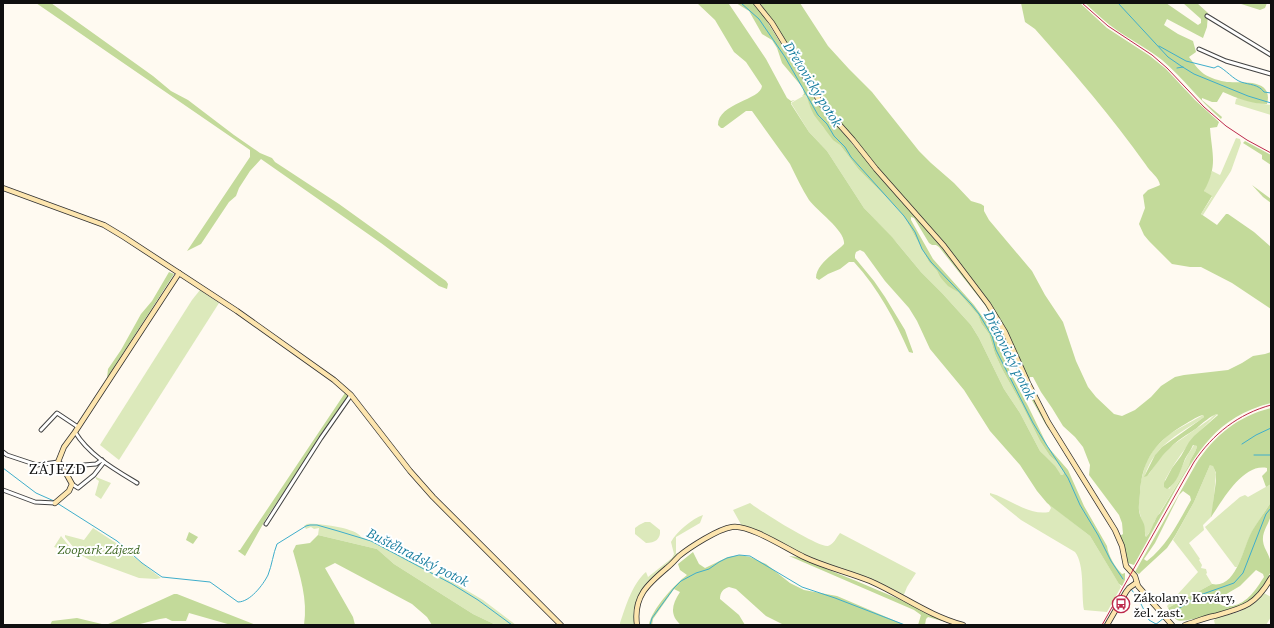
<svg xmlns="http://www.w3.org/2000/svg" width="1274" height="628" viewBox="0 0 1274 628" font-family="'Source Serif 4',serif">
	<rect width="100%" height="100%" fill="#fffaf1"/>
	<g fill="#dce9bb">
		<polygon points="805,95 808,98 810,107 823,127 840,145 859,170 899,210 905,218 929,262 937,271 940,277 958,292 978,315 981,323 989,334 995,354 1002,369 1022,405 1040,441 1050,456 1057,462 1064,472 1063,475 1061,475 1040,451 1020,413 1004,389 979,338 971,325 942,293 921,272 897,243 864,208 827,151 809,132 791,103"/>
		<polygon points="1238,98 1257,103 1271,105 1271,115 1235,104 1236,99"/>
		<polygon points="1236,138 1240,139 1241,143 1231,171 1203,215 1201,214 1212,197 1204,191 1212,171 1220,175 1221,173"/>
		<polygon points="200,290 219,303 119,460 100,445 192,300"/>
		<path d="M1217,414H1218C1196,433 1179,454 1165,480L1169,489C1177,480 1180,470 1185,460C1187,455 1191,450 1194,445L1197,446C1196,453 1190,458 1189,465L1154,522V526L1146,537L1139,510V503L1141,481L1146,462L1154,449L1169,434L1203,415L1204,417L1200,420C1175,436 1155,446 1145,475L1149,474L1159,459L1170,447L1210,419L1214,415Z"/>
		<polygon points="1210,465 1213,465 1216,474 1212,516 1203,525 1204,530 1189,543 1200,559 1199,560 1202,565 1201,568 1206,569 1207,573 1206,574 1212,584 1168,608 1167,606 1198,572 1173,540 1194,502"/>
		<polygon points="96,477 111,483 101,499 95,495 99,481 96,479"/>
		<polygon points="1271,484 1271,502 1251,533 1241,559 1237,567 1235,567 1205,527 1240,497 1245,495 1248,497"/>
		<path d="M990,493C1009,498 1028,516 1049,512L1051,508L1048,503L1090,536L1121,587L1107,612L1084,610C1081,593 1085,565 1075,552L1021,520L990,495Z"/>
		<path d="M750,503C760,511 819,548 828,546C834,544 836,538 840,533L916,573L907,587L903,597L743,528L733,510Z"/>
		<path d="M703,515L700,523L676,537V553L677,554L691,544L708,535L650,582L638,603L637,625H620V623C626,606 632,584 646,572L648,577L672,558L674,554L671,542C677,531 692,519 703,515Z"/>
		<path d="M645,522H650L660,530C661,539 655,543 646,543L635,534V528L639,525Z"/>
		<path d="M307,524C318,523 356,528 361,537L371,541L456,584L483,600L516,625H496L473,614L394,564L377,549L318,535L319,528L314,529L311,527L306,529L304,526Z"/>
		<polygon points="93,528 116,543 161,578 156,579 139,578 90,560 79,554 65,537 65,535 84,540"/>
		<polygon points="61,536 78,557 76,558 69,552 54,547"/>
		<polygon points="1264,593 1271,597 1271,617 1266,625 1215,625 1214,620 1216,618 1239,612 1256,602"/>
	</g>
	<g fill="#c3da9a" fill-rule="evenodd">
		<polygon points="36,3 51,3 153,76 171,91 188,100 234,135 260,153 272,158 275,162 339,204 446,281 448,284 447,289 439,286 381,243 261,159 250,171 239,188 236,196 229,202 201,244 187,251 250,157 250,150"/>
		<path d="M697,3H727L729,4L766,59L787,98L791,101L795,100L791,102V104L809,132L827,151L864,208L892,237L921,272L942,293L971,325L979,338L1004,389L1020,413L1040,451L1055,466L1061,475H1063L1064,472L1057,462L1050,456L1040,441L1022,405L1002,369L995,354L989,334L981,323L978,315L958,292L948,286L940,277L937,271L929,262L905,218L898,209L859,170L840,145L833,140L814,115L810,107L807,97L805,95L802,96L804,94L803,88L782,63L777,48L772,40L762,34L749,11L736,3H753L761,12C782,44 800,78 824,109C876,176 937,235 986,305C1001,328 1011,353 1023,378C1032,396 1042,413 1050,432L1025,388L1006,348L1000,332L985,305L939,247L936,245H932L929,243L914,218L911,217V220L933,259L974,305L990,327L1013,378L1028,406L1048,447L1068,470L1084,506L1107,546C1108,555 1115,567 1122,574L1125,573V580L1122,586L1119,584L1090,536L1047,503L1037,491L1020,465L990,431L964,390L930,349L917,321L909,308L885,281L864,252L860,250L856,252L855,255V258L874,281L885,297L905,330L913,352V353L909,352C895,320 878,288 854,262H849L840,269L828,274L819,280L816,278C816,265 832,255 841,247L844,244C846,231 817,211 809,200C802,189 796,176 790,164L752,111H746L723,128H721L718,125C718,103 761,100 762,86L746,62L734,52L715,20Z"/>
		<path d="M760,3H800L828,46L849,69L872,92L919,151L931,163L954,183L971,201L981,204L984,206V211L989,220L1032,271L1045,295L1063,322L1076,361L1088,387L1096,397L1114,414L1122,416L1135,410L1151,397L1161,386L1175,377L1184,375L1228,370L1242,363L1253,356L1265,354L1271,352V403C1216,417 1197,452 1171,498C1159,520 1146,543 1134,565L1128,563C1125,554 1124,545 1120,536L1123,534L1122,523L1119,515L1089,475L1090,465L1083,447L1075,437L1063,426L1052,408L1041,392L1033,377H1030L1029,380L1007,331L989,302L946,245L878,168L827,106L813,87L773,22ZM1217,414L1218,415L1194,436L1189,442L1181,456L1172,468L1164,483V487L1167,489C1177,484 1181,469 1185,459C1187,455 1191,450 1193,445L1197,446C1196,453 1190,458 1189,465L1160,513C1154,518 1153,530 1146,537C1144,533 1146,527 1143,522C1137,510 1139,507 1140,493C1142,458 1157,440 1187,423C1192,420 1198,416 1203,415L1204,417L1200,420L1162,447L1155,455L1144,477L1147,476C1155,467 1160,457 1169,449C1177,440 1187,435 1197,428C1201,424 1212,415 1217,414Z"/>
		<path d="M1021,3H1080L1107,28L1150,56L1166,69L1195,100L1219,122L1217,127L1210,128C1212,155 1218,165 1204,191L1212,196L1201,214L1217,225L1226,214H1228L1254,232L1271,247V309L1232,283L1201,267H1190L1172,264L1149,241L1144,235L1139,224L1145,208L1143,195L1148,190L1158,186L1160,185C1159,177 1150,172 1146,165C1112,117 1074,73 1035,29L1025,22Z"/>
		<path d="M1085,3H1166L1198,25L1201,23V19L1183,3H1197L1208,13L1207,27L1203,38L1167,19L1164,25L1178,34L1193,41L1196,52L1189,57C1193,62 1198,70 1204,74C1210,78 1220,81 1227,82C1241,83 1274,78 1267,104C1251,104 1237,98 1223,92L1217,102H1212L1202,98V100L1222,117L1221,119C1200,101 1183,78 1162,60C1148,49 1133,41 1118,31C1106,23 1096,13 1085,3Z"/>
		<polygon points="1238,3 1267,3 1265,8 1260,10"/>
		<polygon points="1245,141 1271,155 1271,165 1262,159 1262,155 1243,143"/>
		<polygon points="1252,185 1271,199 1271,203 1263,197"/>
		<polygon points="169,272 174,274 107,378 108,369 121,350 141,314 152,301"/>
		<polygon points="345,393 348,397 267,517 245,556 238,551 239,550 240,550"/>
		<path d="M1271,408V484L1266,487L1262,476L1267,471V468C1243,463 1223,500 1211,517L1216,481V473L1213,466L1210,465L1194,502L1175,536L1167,548L1142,571L1139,574L1135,572L1196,464C1214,436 1238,416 1271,408ZM1183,491L1190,496L1191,500C1179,521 1167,546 1147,561L1145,560L1144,559L1155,543L1179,495Z"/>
		<path d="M1271,502C1271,506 1272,511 1271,515C1269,524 1262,531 1263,541C1264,552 1274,557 1270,573C1266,585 1254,599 1242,605C1235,609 1183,624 1177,620C1173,618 1170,611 1168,608L1212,584C1237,589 1243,547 1252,531C1258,521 1265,512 1271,502ZM1256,570L1263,574L1264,577C1256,589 1248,603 1232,606C1225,606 1222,607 1218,602V599L1240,586Z"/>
		<polygon points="189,532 198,537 193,544 186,540"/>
		<path d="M318,535L377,549L394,564L473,614L496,625H432L427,617L412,604L335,563L325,568L353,617L355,625H304C308,599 300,576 293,551L296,545L310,543Z"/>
		<path d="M693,552L699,564L705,568L728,557L740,555L750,557L766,564L790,583L804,590L837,596L905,625H784L766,616L736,589L729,587C723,589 720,592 720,599L739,615L745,625H681C669,615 672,604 680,592L674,589L653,619L652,625H649C651,610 675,584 687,575L680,570L678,564Z"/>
		<path d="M789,556L798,557C851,579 904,600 956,625L928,617L926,619L925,625H918L921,615L914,610Z"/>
		<polygon points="174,594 177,594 256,625 231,625 189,613 186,621 172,621 166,618 160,619 136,625 50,625 52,621 77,618 106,625"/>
	</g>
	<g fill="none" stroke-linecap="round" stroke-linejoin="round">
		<g stroke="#3faecb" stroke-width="1">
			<polyline points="741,3 759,19 785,57 818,115 827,124 834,136 845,147 851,157 904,216 915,232 922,249 931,262 971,304 979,314 992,336 996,350 1033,423 1046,444 1068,478 1080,505 1098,535 1111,561 1123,579"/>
			<polyline points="1118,3 1168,57 1181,66 1194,74 1248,96 1271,103"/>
			<path d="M1159,46L1186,61L1214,68L1218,66C1226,70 1233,79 1241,82C1250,85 1258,84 1264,92L1271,93"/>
			<polyline points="1177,68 1183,67"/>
			<polyline points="1242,444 1256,435 1271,428"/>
			<polyline points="1254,455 1271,455"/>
			<polyline points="3,468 36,493 54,501"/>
			<path d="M57,503L117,541L142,563L162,577L210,582L238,602C250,602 263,585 268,575C272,565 273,554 277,544L306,526L310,525H317L338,531L371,541L452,584L478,600L512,625"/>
			<polyline points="1131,589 1139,600 1149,620 1156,624"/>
			<polyline points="1167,616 1200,595 1234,583 1243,573 1266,514 1271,508"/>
			<polyline points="650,625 652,618 674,588 681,581 696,573 709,569 719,562 727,558 739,555 750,556 802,587 835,598 905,625"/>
			<polyline points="1155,625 1164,618"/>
		</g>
		<defs>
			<g id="street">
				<polyline points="1207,16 1271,55"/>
				<polyline points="1199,49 1226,61 1271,74"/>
				<polyline points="41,430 57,413 78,427"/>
				<path d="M75,432C89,455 114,469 137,483"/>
				<polyline points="3,452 7,455 37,465 58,462 71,470 76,469 84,465 96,464 102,460"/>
				<polyline points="72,484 78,488 94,475 104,462"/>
				<polyline points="3,490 35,502 55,503"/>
				<polyline points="266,524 321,438 351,395"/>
			</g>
			<g id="secondary">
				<polyline points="756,3 772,23 822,105 853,140 876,169 944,246 988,304 1005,332 1028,383 1048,422 1115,530 1122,546 1126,566 1135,576 1138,586 1172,625"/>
				<polyline points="3,188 104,225 124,237 237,311 334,380 351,395 410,471 433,497 561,625"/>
				<polyline points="55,503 69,491 72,484 67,475 58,462 64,447 75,432 179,273"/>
				<path d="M637,625C633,596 648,584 668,567C672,564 675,560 679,556C690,547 718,529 732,527C749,524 787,549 804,557C825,567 848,572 870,581C902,595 929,616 963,625"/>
				<polyline points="1107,625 1126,592 1129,588 1136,583"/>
				<path d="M1185,625C1195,622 1204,618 1214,616C1243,608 1255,606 1271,578"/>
			</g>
		</defs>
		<use href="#street" stroke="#424242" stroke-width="5"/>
		<use href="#secondary" stroke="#313131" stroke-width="6"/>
		<use href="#street" stroke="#fff" stroke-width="3"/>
		<use href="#secondary" stroke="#fde5ae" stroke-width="4.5"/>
		<g stroke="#bd294c" stroke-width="1">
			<polyline points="1082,3 1108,26 1152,55 1167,68 1204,107 1226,126 1247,140 1271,153"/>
			<path d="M1102,625L1194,462C1213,434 1238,414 1271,405"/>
		</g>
	</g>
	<defs>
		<symbol id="bus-ring" viewBox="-11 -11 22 22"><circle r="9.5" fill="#fff" stroke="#bd294c" stroke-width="1.5"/><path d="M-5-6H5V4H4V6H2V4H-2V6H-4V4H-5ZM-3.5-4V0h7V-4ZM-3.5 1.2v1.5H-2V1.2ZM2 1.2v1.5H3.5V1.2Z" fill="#bd294c"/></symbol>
	</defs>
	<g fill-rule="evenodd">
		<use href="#bus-ring" x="1111" y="594" width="20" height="20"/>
	</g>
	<g text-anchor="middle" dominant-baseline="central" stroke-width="4" stroke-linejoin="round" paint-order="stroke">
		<g font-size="13" font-style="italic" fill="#3c6620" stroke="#fff">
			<text x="99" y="549">Zoopark Zájezd</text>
		</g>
		<g font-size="13" fill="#0f0f0f" stroke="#fff" text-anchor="start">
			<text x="1134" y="597">Zákolany, Kováry,<tspan x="1134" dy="15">žel. zast.</tspan></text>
		</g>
		<g font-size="14" font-style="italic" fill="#197ea0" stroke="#fff">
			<text transform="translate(813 84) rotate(58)">Dřetovický potok</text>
			<text transform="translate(1010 355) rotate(63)">Dřetovický potok</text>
			<text transform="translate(418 557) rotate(27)">Buštěhradský potok</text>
		</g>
		<g font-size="15" letter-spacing="1" fill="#0f0f0f" stroke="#fff">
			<text x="58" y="468">ZÁJEZD</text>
		</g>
	</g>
	<rect width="1274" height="628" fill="none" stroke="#0f0f0f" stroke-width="8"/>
</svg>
